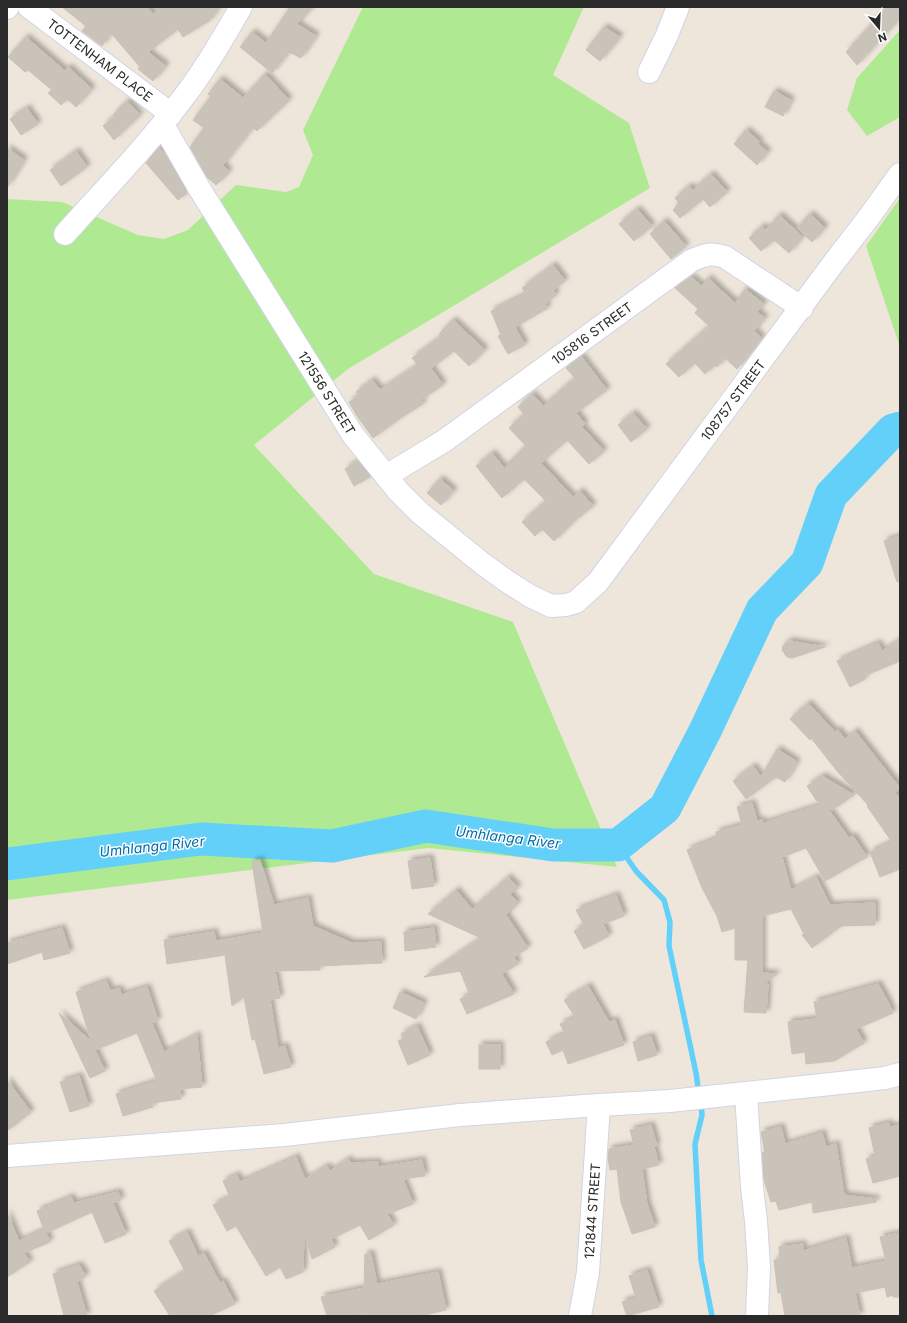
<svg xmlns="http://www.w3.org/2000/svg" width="907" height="1323" viewBox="0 0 907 1323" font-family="Inter,sans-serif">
	<defs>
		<filter id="shadow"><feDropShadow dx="3.5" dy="-3.5" stdDeviation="2" flood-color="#0004"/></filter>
	</defs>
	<rect width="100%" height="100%" fill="#eee6db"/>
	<g fill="#afea92">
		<polygon points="363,7 584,7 553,75 629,123 650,188 348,369 254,445 374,574 513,622 617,867 429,848 7,900 7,199 62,202 138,235 164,239 188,230 236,185 286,192 299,187 313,155 303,130"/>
		<polygon points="900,30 900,117 867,136 847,110 857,78"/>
		<polygon points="900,198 900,347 866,246"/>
	</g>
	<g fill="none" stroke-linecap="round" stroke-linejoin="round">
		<g stroke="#63d0fa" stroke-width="5.5">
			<polyline points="618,845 636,871 664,900 670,922 669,946 696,1073 699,1094"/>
			<polyline points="701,1103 702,1115 695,1144 701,1260 712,1316"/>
		</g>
		<polyline stroke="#63d0fa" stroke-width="33" points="7,864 201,839 332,846 426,826 553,845 618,845 665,808 705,731 762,610 807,563 831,495 893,430 900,428"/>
	</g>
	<g fill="#c9c3ba" stroke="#c9c2b4" filter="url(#shadow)">
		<polygon points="62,7 147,7 153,14 160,7 219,7 209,21 183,37 178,29 148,52 166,66 153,81 138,69 140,67 111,33 102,46 82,31 86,26"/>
		<polygon points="290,7 313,7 297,24 316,36 301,58 289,52 272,73 240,47 252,32 266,43"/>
		<polygon points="887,7 900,7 900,18 857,65 846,52"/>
		<polygon points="604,27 620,37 600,61 586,50"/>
		<polygon points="26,37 65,71 68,67 92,89 76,107 67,99 61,105 48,93 52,90 28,70 25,72 8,57"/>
		<polygon points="265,74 289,100 257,131 253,127 223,165 229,172 216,185 207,177 190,147 204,128 193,120 211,96 208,94 220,79 243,98"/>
		<polygon points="774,91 791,100 783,116 765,107"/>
		<polygon points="127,101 140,115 114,140 103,126 115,116 113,115"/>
		<polygon points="27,108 38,124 21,135 10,119"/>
		<polygon points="746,130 760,142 758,144 768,152 757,165 734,144"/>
		<polygon points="159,147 166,155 187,193 178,200 146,163"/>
		<polygon points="7,148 24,160 7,188"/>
		<polygon points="76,151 87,167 61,186 50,170"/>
		<polygon points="711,174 727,192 710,207 703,199 680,218 673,210 679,203 675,198 689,186 693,190"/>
		<polygon points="637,209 652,226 634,241 619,224"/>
		<polygon points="810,214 825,228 812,242 797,228"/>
		<polygon points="779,215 803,237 789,253 774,240 761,251 749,238 762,226 766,230"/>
		<polygon points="664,221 686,246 671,259 650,234"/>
		<polygon points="553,265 565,281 553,290 556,295 545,304 548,308 515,327 525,345 508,354 498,336 501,335 491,311 526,294 522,288"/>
		<polygon points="691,277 702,286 708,278 735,303 745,289 764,304 757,312 765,318 754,331 762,338 737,369 725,358 717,367 715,365 705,374 695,363 679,377 666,364 709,326 695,313 698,309 675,288"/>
		<polygon points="453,320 485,350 469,366 454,351 431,368 443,385 421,400 423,404 402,417 373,438 357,416 349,402 359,396 356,392 372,380 380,390 418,365 412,358 442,336 439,334"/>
		<polygon points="581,356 607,390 576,413 585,424 582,427 604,451 589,464 567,440 541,463 573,497 580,491 593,506 572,523 554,541 542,529 535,536 522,522 546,501 524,479 502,498 476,466 492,453 504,468 526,446 509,428 524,414 518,407 532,394 543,406 575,378 566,368"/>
		<polygon points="633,413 647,429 631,442 618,425"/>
		<polygon points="358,461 370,477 354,486 345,469"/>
		<polygon points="440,479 454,491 441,505 427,493"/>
		<polygon points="900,536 900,581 897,582 884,541"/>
		<polygon points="900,640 900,661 864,676 865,679 850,687 837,661 878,643 882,651"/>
		<polygon points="790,641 825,647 792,658 787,657 782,650 783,646 786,643"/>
		<polygon points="808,703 835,732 838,730 845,739 855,731 900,788 895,792 900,800 900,869 880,877 870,852 892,842 867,806 868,805 837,771 811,738 810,740 790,719"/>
		<polygon points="777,749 797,762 785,782 776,777 746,799 733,781 753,766 761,777"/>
		<polygon points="822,776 854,795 832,810 826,806 849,838 853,836 867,857 825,881 806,848 782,857 791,890 816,877 830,905 875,903 875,925 841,926 812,948 802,935 804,934 791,909 762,916 762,973 777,974 762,985 768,984 766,1013 744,1012 748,960 735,960 735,928 722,932 717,916 702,888 687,850 717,838 716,832 742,825 737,807 752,803 757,821 763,820 761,824 823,804 816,800 807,786"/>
		<polygon points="430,858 434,886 412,889 408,861"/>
		<polygon points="260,860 274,905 308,898 313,926 352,943 381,942 382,963 320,966 320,970 275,971 280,998 270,1000 278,1048 285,1046 291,1067 264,1074 255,1039 252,1040 244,997 232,1006 225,955 167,964 164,940 214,932 216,941 263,933 252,862"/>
		<polygon points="508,877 518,888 510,894 518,903 506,915 528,948 514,957 518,964 502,974 514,994 467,1014 460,999 470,995 460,971 424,977 481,938 428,914 456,890 472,909"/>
		<polygon points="616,895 624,916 603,924 609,936 584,949 574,931 584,925 576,910"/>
		<polygon points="62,928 70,953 44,960 42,952 7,964 7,943"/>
		<polygon points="434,928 436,947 405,951 404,932"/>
		<polygon points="106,981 110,990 120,989 121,995 147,987 158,1021 152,1023 164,1052 197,1035 202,1087 180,1089 181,1099 151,1103 153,1107 123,1116 116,1094 157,1081 137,1033 95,1050 105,1071 90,1078 59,1013 91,1041 76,992"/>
		<polygon points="878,984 887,1000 893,1013 856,1029 864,1043 834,1061 806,1064 805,1052 792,1054 788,1022 817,1019 814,1002"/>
		<polygon points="588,986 609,1022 615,1020 624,1045 568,1064 563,1050 552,1055 546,1042 565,1033 560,1024 575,1017 564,1000"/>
		<polygon points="400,992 424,1003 416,1019 393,1008"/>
		<polygon points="417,1026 430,1055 408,1065 398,1041 404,1039 401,1034"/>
		<polygon points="651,1036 657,1055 638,1061 633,1042"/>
		<rect x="479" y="1045" width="21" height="24"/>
		<polygon points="79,1076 89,1106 70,1112 60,1082"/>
		<polygon points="7,1080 31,1112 7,1131"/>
		<polygon points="889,1123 890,1127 900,1125 900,1176 873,1183 866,1159 875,1156 869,1128"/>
		<polygon points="651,1125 657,1146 654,1147 659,1165 642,1169 647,1204 655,1227 632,1234 621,1202 617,1169 610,1170 608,1159 609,1149 634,1145 630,1130"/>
		<polygon points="781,1127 785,1144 822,1133 826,1147 836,1144 844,1195 876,1199 876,1202 813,1213 812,1202 779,1210 776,1201 771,1202 764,1180 762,1153 765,1152 761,1132"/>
		<polygon points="296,1157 305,1179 327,1166 330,1171 348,1159 351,1163 378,1162 378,1167 422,1160 425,1176 403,1179 413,1204 387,1214 394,1225 369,1240 360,1225 331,1239 335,1247 312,1259 304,1231 303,1272 286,1279 280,1267 266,1276 236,1226 227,1231 213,1205 230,1197 223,1181 237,1175 240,1182"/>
		<polygon points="118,1192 121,1200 113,1203 126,1234 105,1243 92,1212 46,1233 50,1242 24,1253 30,1262 7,1277 7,1213 19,1241 44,1230 37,1211 71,1197 74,1203"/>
		<polygon points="187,1232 198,1256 204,1253 220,1283 223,1281 235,1304 209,1316 170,1316 154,1291 185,1271 169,1241"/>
		<polygon points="900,1233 900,1297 893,1297 893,1295 887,1297 885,1287 855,1293 860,1316 785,1316 781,1293 778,1293 774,1260 780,1259 779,1247 803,1244 803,1251 846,1238 852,1268 886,1261 880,1237"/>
		<polygon points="365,1254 371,1254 377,1284 438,1272 446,1310 421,1316 362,1316 362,1314 349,1316 327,1316 321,1297 364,1288"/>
		<polygon points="79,1265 86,1276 77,1282 87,1316 64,1316 53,1274"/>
		<polygon points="647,1270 659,1307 627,1316 622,1302 636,1298 629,1276"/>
	</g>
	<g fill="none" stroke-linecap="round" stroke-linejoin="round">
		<defs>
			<g id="street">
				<polyline points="29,7 171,114"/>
				<polyline points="7,8 8,7"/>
				<polyline points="649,72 667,35 678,7"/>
				<polyline points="163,125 199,188 353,435 399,492 420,513 483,564 508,582 530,596 551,606 566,605 576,602 598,582 832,265 869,217 900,174"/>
				<path d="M65,234C106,188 149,144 186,94C207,67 224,36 241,7"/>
				<path d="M386,476L444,441L692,260C706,255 710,252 725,257L802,308"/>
				<polyline points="746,1094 752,1187 756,1221 759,1267 757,1316"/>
				<polyline points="580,1316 588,1272 599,1105"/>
			</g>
			<polyline id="secondary" points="7,1156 284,1135 460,1115 599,1105 670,1101 840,1083 885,1078 900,1074"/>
		</defs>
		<use href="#street" stroke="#d0d4e5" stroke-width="24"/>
		<use href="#secondary" stroke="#d0d4e5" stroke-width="24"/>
		<use href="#street" stroke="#fff" stroke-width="22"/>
		<use href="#secondary" stroke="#fff" stroke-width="22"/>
	</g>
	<g text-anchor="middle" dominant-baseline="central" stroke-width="3" stroke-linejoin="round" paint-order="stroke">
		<g font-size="13" fill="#2a2a2a" stroke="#fff">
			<text transform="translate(100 60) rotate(37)">TOTTENHAM PLACE</text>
			<text transform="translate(592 333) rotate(-36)">105816 STREET</text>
			<text transform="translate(327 393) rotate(58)">121556 STREET</text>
			<text transform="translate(733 400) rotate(-53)">108757 STREET</text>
			<text transform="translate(592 1211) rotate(-86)">121844 STREET</text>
		</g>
		<g font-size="14" font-style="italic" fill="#016ca8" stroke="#fff">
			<text transform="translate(508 837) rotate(7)">Umhlanga River</text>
			<text transform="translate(152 846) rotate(-6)">Umhlanga River</text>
		</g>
	</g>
	<rect width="907" height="1323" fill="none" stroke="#2a2a2a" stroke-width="16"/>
	<g transform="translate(879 28) rotate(161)" stroke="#ffffff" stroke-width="3" paint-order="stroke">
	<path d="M0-3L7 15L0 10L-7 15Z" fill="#2a2a2a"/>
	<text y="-6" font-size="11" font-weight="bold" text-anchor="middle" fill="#2a2a2a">N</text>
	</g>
</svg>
